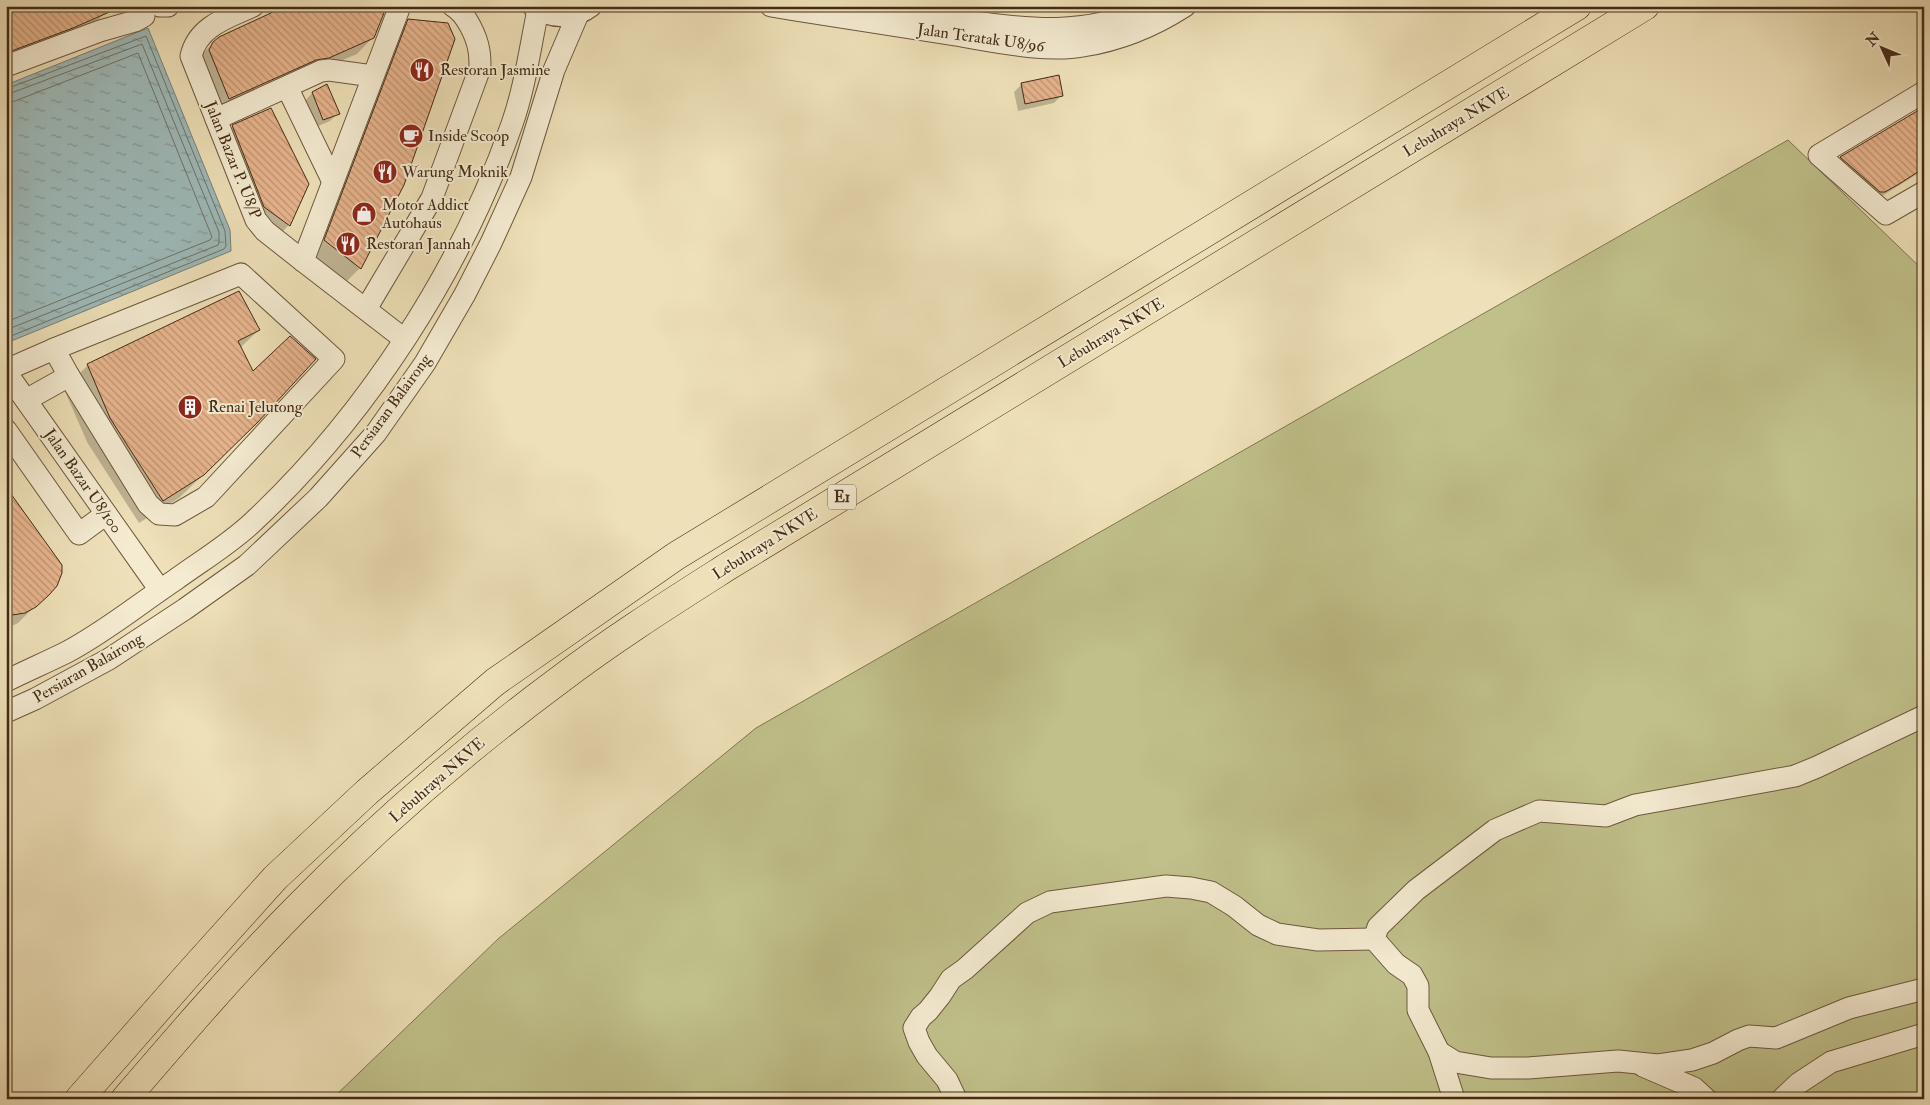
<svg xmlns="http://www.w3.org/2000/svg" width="1930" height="1105" viewBox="0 0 1930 1105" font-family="'IM FELL Double Pica',serif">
	<defs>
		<pattern id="water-ripples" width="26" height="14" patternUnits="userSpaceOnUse" patternTransform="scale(1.25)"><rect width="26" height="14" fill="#9ebab9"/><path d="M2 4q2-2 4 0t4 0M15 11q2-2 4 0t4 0" fill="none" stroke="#829795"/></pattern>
		<pattern id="building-back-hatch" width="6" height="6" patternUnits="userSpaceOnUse" patternTransform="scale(1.25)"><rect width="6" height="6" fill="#e7b48d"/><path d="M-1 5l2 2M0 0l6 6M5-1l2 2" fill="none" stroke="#bd9372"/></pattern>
	</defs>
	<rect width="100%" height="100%" fill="#eee0b8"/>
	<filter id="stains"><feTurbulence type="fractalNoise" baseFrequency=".004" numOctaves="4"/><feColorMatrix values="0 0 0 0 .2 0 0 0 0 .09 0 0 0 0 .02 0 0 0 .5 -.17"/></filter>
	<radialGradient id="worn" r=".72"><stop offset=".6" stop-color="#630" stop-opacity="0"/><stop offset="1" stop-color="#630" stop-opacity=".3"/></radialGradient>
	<polygon fill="#c0c08a" stroke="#827650" points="1788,140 1924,271 1924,1099 332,1099 498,939 756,728"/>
	<polygon fill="url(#water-ripples)" stroke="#7a8178" points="148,28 230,230 231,251 9,342 6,339 6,85"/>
	<g fill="#0003">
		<polygon points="124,6 153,6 128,17"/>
		<polygon points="105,13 89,29 6,61 6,14"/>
		<polygon points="409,21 403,184 360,268 344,284 309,256 393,37"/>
		<polygon points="373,37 357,54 213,114 197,60 213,43"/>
		<polygon points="1022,84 1062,95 1054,103 1018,111 1014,92"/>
		<polygon points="312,93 338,113 330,121 316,127 305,101"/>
		<polygon points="1924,108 1924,170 1874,201 1832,167 1841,158"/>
		<polygon points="233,126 307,184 288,226 273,241 217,142"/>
		<polygon points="259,330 240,348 233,446 179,498 139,523 87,442 64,389 88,365"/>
		<polygon points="6,489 56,585 18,623 6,629"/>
	</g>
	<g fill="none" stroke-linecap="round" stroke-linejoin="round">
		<g stroke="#707268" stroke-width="1">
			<polyline points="6,89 146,36 225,231 226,246 224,249 11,336 6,336"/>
			<polyline points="6,95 142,44 219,232 219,242 218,245 6,330"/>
			<polyline points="6,103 15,101 138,53 212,237 210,240 6,322"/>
		</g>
	</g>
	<g fill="url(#building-back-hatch)" stroke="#432b16">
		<polygon points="22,6 123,6 73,28 6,53 6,13"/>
		<polygon points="286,6 381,6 384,13 374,38 329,58 316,60 229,99 209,50 213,42 219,37"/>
		<polygon points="408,19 448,23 455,39 404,185 361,269 324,240"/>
		<polygon points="1059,75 1063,96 1025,104 1021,83"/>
		<polygon points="327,84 340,114 323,120 312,92"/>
		<polygon points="1924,107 1924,168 1899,184 1885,192 1880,192 1840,157"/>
		<polygon points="271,108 309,184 290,226 264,207 232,125"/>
		<polygon points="239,291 260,330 238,341 253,371 290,336 316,359 258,422 204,475 163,501 110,418 87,364"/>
		<polygon points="6,487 62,565 62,573 57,586 49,595 36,607 25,613 6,616"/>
	</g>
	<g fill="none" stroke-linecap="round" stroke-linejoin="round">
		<defs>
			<g id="minor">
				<polyline points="160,6 168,6"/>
				<path d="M253,6C227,18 198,26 191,56L256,220L265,231L303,261L404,339"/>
				<path d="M533,6C550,19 574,19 591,6"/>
				<path d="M771,6C832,16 893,25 955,35C993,41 1045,53 1083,46C1121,40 1154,26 1185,6"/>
				<path d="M867,6C899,11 931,15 962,20C1027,30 1089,37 1150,6"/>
				<polyline points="6,66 100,31 135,21 144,16 143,6"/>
				<polyline points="287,87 333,182"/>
				<polyline points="1924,92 1819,155 1886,214 1924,192"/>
				<polyline points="216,119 321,71 329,70 373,76"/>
				<polyline points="303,261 400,6"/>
				<polygon points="241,274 334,359 206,497 175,515 159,514 148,504 69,376 54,349"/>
				<path d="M366,309L432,198L480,68C480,62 480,56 479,51C477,37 466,13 453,6"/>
				<polyline points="6,370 54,349"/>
				<polyline points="6,372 160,590"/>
				<polyline points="26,400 69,376"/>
				<polyline points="6,430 79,534 106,514"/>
				<path d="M6,681C26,671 47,662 67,652C105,632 139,604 175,580C201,561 230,544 254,521C367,415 461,270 512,124C525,87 530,48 538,10"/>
				<polyline points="6,712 35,699 109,659 185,609 247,565 318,498 376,433 425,363 465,294 491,243 521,177 554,70 578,14"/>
				<polyline points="1439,1052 1455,1062 1491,1068 1528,1068 1618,1061 1658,1065 1692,1060 1713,1053 1738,1040 1749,1036 1776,1038 1849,1008 1924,989"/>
				<polyline points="1643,1066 1694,1088 1706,1099"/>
				<polyline points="956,1099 947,1080 927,1056 919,1042 914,1028 921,1017 928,1011 940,996 951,979 965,969 1027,913 1050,902 1166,886 1191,888 1211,892 1234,906 1258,925 1277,934 1318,940 1374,939"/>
				<polyline points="1454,1099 1439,1052 1418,1010 1418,986 1412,975 1396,964 1374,939 1378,927 1416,890 1495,830 1539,811 1606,816 1635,805 1795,776 1817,767 1924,716"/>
				<polyline points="1782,1099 1799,1083 1831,1062 1924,1034"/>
			</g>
			<g id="highway">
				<polyline points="79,1099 187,976 275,878 367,792 495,682 676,556 1577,6"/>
				<path d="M125,1099C180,1035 235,971 294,911C375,828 465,750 558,681C613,639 672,602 730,565L1645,6"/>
			</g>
		</defs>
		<use href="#minor" stroke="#6e583e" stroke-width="23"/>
		<use href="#highway" stroke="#432b16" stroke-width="29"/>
		<use href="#minor" stroke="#f4ebd1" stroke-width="21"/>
		<use href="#highway" stroke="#eee0b8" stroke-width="28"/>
	</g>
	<defs>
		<symbol id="restaurant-disc" viewBox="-11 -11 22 22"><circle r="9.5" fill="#8f2418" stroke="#f4ebd1"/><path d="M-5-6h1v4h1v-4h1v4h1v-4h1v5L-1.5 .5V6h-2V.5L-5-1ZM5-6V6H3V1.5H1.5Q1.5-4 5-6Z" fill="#fff"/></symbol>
		<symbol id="cafe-disc" viewBox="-11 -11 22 22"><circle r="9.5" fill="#8f2418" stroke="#f4ebd1"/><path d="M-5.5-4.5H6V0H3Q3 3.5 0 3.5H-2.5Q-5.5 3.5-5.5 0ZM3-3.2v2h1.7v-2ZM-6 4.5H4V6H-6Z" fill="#fff"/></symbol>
		<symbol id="shop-disc" viewBox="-11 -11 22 22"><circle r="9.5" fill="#8f2418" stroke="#f4ebd1"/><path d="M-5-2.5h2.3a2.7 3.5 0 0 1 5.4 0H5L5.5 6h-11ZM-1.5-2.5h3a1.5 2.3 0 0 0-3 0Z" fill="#fff"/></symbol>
		<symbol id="building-disc" viewBox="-11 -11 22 22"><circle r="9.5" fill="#8f2418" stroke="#f4ebd1"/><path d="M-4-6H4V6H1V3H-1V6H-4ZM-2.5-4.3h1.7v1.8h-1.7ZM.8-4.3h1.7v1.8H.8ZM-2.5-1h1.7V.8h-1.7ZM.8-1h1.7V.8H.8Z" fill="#fff"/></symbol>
	</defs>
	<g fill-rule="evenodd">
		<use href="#restaurant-disc" x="408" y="56" width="28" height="28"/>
		<use href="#cafe-disc" x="397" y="122" width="28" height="28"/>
		<use href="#restaurant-disc" x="371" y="158" width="28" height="28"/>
		<use href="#shop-disc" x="350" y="200" width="28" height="28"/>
		<use href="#restaurant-disc" x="334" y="230" width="28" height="28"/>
		<use href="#building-disc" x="176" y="393" width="28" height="28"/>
	</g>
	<g text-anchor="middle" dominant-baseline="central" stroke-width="4" stroke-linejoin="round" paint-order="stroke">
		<rect fill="#f4ebd1" stroke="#78654e" stroke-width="1" x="828" y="484.5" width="28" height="25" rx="4"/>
		<g font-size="15" font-weight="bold" fill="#432b16">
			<text x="842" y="497">E1</text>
		</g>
		<g font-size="16" fill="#432b16" stroke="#f4ebd1">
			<text transform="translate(981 38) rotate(8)">Jalan Teratak U8/96</text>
			<text transform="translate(1456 122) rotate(-31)">Lebuhraya NKVE</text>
			<text transform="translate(233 160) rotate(68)">Jalan Bazar P. U8/P</text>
			<text transform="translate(1111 333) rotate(-31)">Lebuhraya NKVE</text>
			<text transform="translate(391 406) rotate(-54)">Persiaran Balairong</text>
			<text transform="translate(83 481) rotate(55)">Jalan Bazar U8/100</text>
			<text transform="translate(765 544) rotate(-32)">Lebuhraya NKVE</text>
			<text transform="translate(88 668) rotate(-30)">Persiaran Balairong</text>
			<text transform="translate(437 780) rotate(-41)">Lebuhraya NKVE</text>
		</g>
		<g font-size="16" fill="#432b16" stroke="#f4ebd1" text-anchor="start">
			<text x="440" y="70">Restoran Jasmine</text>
			<text x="428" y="136">Inside Scoop</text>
			<text x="402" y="172">Warung Moknik</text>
			<text x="382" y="205">Motor Addict<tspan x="382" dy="18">Autohaus</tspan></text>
			<text x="366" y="244">Restoran Jannah</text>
			<text x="208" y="407">Renai Jelutong</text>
		</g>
	</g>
	<rect width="1930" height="1105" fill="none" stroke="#eee0b8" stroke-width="25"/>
	<rect x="8" y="8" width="1915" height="1090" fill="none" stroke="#432b16" stroke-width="2.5"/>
	<rect x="12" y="12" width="1905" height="1080" fill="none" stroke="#432b16"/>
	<g transform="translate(1882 48) rotate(314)" stroke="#f4ebd1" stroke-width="4" paint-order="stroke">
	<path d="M0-4L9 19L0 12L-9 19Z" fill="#432b16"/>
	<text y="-8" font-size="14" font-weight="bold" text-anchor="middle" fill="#432b16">N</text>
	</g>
	<rect width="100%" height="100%" filter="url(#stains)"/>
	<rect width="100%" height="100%" fill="url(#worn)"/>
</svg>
